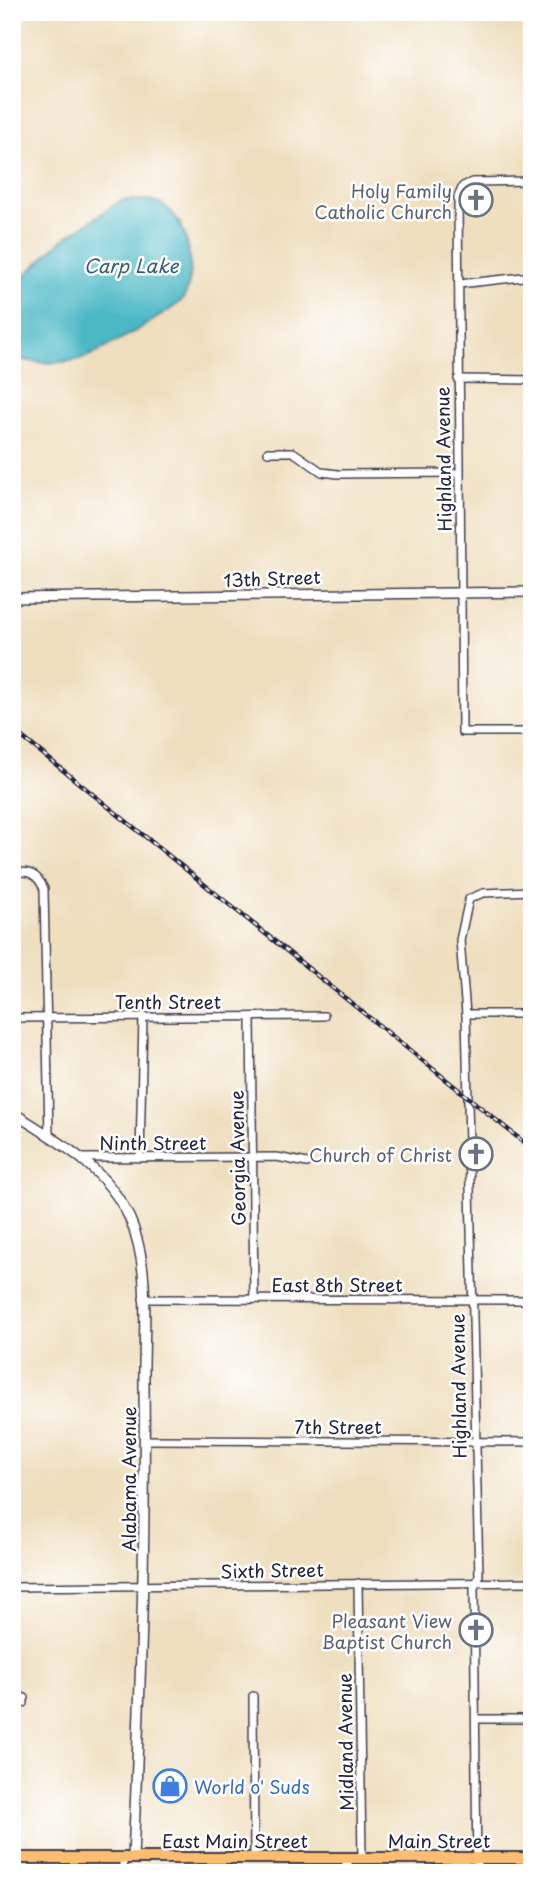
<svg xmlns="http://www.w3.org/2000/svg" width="544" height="1885" viewBox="0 0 544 1885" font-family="'Playpen Sans',sans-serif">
	<rect width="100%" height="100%" fill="#fff"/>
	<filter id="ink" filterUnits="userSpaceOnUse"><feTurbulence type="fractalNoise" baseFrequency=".0143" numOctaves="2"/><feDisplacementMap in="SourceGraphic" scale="14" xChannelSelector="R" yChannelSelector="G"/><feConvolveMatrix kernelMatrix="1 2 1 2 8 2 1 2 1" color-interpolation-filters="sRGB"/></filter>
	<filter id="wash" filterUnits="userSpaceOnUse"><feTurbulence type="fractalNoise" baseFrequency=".00686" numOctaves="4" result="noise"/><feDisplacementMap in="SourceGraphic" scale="28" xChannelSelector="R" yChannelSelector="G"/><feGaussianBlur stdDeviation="1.57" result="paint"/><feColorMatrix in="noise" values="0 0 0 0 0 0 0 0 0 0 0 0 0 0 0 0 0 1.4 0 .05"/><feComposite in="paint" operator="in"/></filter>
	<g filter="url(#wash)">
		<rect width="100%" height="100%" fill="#efdfbf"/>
		<path fill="#4bb8c6" stroke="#366d80" stroke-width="2" d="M122,200C132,201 145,199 154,201C188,210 199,273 183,299C176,309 100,352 86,357C66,364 32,365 12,356V288L61,241Z"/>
	</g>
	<g filter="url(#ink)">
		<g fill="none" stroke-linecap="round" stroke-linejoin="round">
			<defs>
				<g id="minor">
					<polyline points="532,181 472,182 463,186 458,197 462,732 532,732"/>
					<polyline points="459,284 532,276"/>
					<polyline points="458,379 532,380"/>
					<polyline points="268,452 293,452 322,472 338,474 459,473"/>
					<path d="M12,872C29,871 37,873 44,889L49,1136"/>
					<polyline points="466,1014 532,1014"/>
					<polyline points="251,1017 254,1299"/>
					<polyline points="12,1018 324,1016"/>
					<polyline points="83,1158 277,1157 307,1163"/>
					<polyline points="140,1158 143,1016"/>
					<polyline points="143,1299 532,1300"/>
					<polyline points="145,1440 532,1442"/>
					<polyline points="358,1583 362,1858"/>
					<polyline points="12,1587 532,1582"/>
					<polyline points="12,1694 25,1698"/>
					<polyline points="253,1696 254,1858"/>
					<polyline points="12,1705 24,1703"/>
					<polyline points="476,1719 532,1719"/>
					<polyline points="123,1873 123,1858"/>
					<polyline points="477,1873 474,1588 479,1577 466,1014 460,940 469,899 483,893 532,891"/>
				</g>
				<g id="tertiary">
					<polyline points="12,598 532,592"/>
					<path d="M12,1112C57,1141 105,1166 129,1217C152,1267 143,1331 144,1385C146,1543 140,1700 133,1858"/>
					<polyline points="347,1873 347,1858"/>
				</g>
				<polyline id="primary" points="12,1858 532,1858"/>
			</defs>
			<use href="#minor" stroke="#413e4f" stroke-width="10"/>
			<use href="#tertiary" stroke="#413e4f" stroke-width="12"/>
			<use href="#primary" stroke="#413e4f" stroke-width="14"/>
			<use href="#minor" stroke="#fff" stroke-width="7"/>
			<use href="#tertiary" stroke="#fff" stroke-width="9"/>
			<use href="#primary" stroke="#fcbd6f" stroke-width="10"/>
			<defs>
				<polyline id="rail" points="12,729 532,1149"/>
			</defs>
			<use href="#rail" stroke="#22223b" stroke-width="4.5"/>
			<use href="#rail" stroke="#fff" stroke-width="2" stroke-dasharray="5" stroke-linecap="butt"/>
		</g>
	</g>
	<defs>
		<symbol id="church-ring" viewBox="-11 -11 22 22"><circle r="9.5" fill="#fff" stroke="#6b7280" stroke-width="1.5"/><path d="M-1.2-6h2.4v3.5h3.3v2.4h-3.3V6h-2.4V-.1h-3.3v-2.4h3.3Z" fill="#6b7280"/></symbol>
		<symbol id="shop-ring" viewBox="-11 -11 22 22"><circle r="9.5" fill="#fff" stroke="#3f7fe0" stroke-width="1.5"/><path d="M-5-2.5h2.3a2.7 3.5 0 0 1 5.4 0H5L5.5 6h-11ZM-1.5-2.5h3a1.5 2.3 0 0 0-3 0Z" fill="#3f7fe0"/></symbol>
	</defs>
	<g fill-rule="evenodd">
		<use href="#church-ring" x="457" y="181" width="38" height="38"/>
		<use href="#church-ring" x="457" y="1135" width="38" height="38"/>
		<use href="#church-ring" x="457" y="1611" width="38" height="38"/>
		<use href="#shop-ring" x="151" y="1767" width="38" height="38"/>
	</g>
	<g text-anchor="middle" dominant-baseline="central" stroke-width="5" stroke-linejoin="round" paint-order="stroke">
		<g font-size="18" fill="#5b616d" stroke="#fff" text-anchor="end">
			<text x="452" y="190">Holy Family<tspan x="452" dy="21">Catholic Church</tspan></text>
			<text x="452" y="1154">Church of Christ</text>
			<text x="452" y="1620">Pleasant View<tspan x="452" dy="21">Baptist Church</tspan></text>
		</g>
		<g font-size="18" fill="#22223b" stroke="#fff">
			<text transform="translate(443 459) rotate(-91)">Highland Avenue</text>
			<text transform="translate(272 578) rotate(-2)">13th Street</text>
			<text x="168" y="1001">Tenth Street</text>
			<text x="153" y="1142">Ninth Street</text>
			<text transform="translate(237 1158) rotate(-91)">Georgia Avenue</text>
			<text x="337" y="1284">East 8th Street</text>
			<text transform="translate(458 1386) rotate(-91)">Highland Avenue</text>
			<text x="338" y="1426">7th Street</text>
			<text transform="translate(128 1479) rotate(-90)">Alabama Avenue</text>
			<text transform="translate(272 1570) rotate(-1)">Sixth Street</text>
			<text transform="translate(345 1742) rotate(-91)">Midland Avenue</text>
			<text x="235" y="1840">East Main Street</text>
			<text x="439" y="1840">Main Street</text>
		</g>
		<g font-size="18" fill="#366cbe" stroke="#fff" text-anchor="start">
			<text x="194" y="1786">World o' Suds</text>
		</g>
		<g font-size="19" font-style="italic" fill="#325e73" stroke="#fff">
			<text x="131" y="265">Carp Lake</text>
		</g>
	</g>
	<rect width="544" height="1885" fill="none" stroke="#fff" stroke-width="42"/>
</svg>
